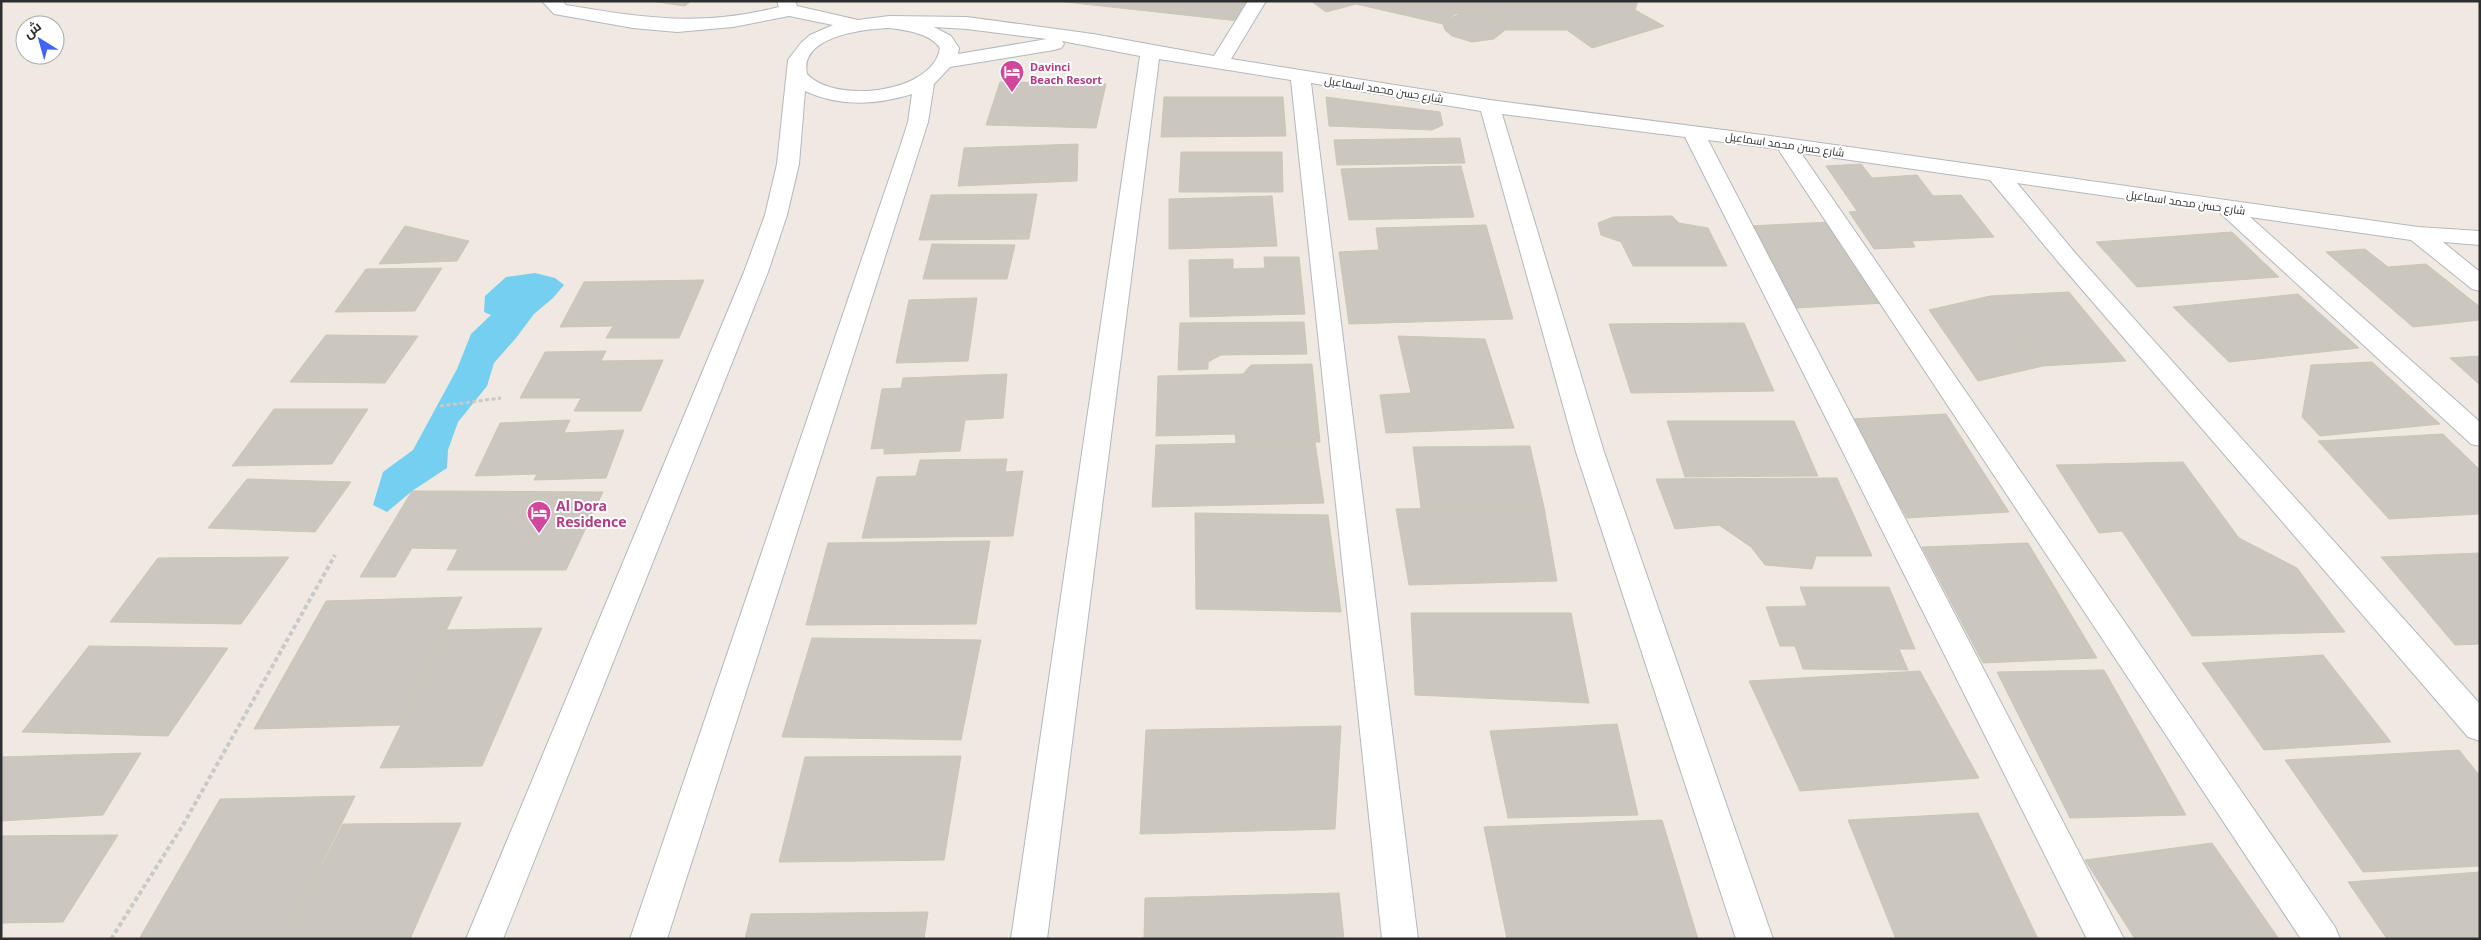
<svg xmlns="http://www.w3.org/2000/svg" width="2481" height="940" viewBox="0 0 2481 940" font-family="'Noto Sans',Cairo,sans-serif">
	<rect width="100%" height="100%" fill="#efe9e1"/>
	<polygon fill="#75cff0" points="535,273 555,278 564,285 553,298 534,314 516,338 494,363 487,386 458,422 448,450 447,468 412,491 387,512 373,505 383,472 413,450 457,369 471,334 491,315 484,312 485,296 506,277"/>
	<g fill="#cbc7bf" stroke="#cbc5ba">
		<polygon points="649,1 691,1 685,6"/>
		<polygon points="1056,1 1252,1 1239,21"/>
		<polygon points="1311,1 1638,1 1635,10 1664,26 1592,48 1567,30 1505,30 1504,24 1498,19 1478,13 1455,14 1447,19 1443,24 1356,4 1326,12"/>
		<polygon points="1466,12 1489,15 1504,24 1505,30 1494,39 1472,42 1452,36 1445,30 1443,24 1447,19"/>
		<polygon points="1000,82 1106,84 1096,128 986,125"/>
		<polygon points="1164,97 1283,97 1286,136 1161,137"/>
		<polygon points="1326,97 1440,112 1443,125 1432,130 1329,126"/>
		<polygon points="1460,138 1465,163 1337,165 1334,140"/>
		<polygon points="1078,144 1077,181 958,186 964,148"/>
		<polygon points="1181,152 1282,152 1283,192 1179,192"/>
		<polygon points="1861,164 1872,178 1917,175 1933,196 1961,195 1994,237 1912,241 1915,247 1874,249 1849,212 1857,211 1826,166"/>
		<polygon points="1461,166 1474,217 1349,220 1341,169"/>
		<polygon points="1037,194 1029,239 919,240 931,195"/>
		<polygon points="1272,196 1277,246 1169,249 1169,199"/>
		<polygon points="1672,216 1679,223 1708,228 1727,266 1633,266 1621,242 1601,235 1598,223 1613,217"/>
		<polygon points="1831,222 1886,303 1796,308 1748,226"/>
		<polygon points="1486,225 1513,319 1349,324 1339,252 1379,250 1376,228"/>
		<polygon points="405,226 469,241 457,261 379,264"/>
		<polygon points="2232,232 2279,277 2137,287 2096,242"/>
		<polygon points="932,244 1015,245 1007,279 923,279"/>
		<polygon points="2365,249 2388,267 2426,264 2480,307 2480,320 2413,327 2326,252"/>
		<polygon points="1264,257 1299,257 1305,314 1190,317 1189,260 1233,259 1233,269 1265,268"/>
		<polygon points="442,268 415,311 335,312 366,269"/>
		<polygon points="704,280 679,338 606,338 613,326 560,327 584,282"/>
		<polygon points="2069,292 2126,361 2043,366 1990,296"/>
		<polygon points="2298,294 2359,348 2229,362 2173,307"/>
		<polygon points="1990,296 2043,366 1978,381 1929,310"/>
		<polygon points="977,298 968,361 896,363 909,300"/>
		<polygon points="1304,322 1307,354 1221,355 1208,362 1208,369 1178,370 1180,323"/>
		<polygon points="1744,323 1774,391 1631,393 1609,324"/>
		<polygon points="326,335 418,336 385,383 290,382"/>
		<polygon points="1398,336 1485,339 1514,428 1386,433 1380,395 1411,393"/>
		<polygon points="606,351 601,361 663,360 641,411 574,411 581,398 520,398 545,352"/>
		<polygon points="2480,356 2480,385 2450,358"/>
		<polygon points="2372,362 2440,424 2320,436 2302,417 2311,365"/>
		<polygon points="1312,364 1320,442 1236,443 1235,434 1156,436 1158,376 1243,374 1251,365"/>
		<polygon points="1007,374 1003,418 965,420 960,451 884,454 884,448 871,449 882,389 901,388 903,378"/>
		<polygon points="274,409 368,409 332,464 232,466"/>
		<polygon points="1946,414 2009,512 1907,518 1851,419"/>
		<polygon points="570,420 564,433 624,430 606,478 534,480 537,474 475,476 500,423"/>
		<polygon points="1667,421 1794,421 1818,476 1685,477"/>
		<polygon points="2443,434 2480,470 2480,514 2389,519 2318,441"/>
		<polygon points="1315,442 1324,503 1152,507 1156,445"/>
		<polygon points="1530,446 1544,507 1421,508 1413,447"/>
		<polygon points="1007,459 1005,472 1023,471 1013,536 862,538 877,477 916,476 920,460"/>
		<polygon points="2183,462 2239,538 2297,568 2345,632 2192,636 2122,531 2099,533 2056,465"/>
		<polygon points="1837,478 1872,556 1816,556 1812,569 1765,565 1751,547 1719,525 1675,529 1656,479"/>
		<polygon points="247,479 351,482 315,532 208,528"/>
		<polygon points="412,491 441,491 603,492 566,570 447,570 458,549 412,548 395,577 360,577"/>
		<polygon points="1544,507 1557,581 1409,585 1396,509"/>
		<polygon points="1195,513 1328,515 1341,612 1196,609"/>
		<polygon points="990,541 976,624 806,625 828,543"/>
		<polygon points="2028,543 2097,658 1983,663 1922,547"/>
		<polygon points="2480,553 2480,644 2455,645 2381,557"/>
		<polygon points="289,557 241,624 110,622 158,558"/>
		<polygon points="1800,587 1889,587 1915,649 1899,649 1908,670 1803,669 1795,646 1780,646 1766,607 1807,606"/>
		<polygon points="462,597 401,725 254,729 326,601"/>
		<polygon points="1411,613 1571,613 1589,703 1415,695"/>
		<polygon points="542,628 482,766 380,768 447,630"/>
		<polygon points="812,638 981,640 961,740 782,737"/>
		<polygon points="89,646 228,648 168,736 22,732"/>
		<polygon points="2323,655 2391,742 2264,750 2202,663"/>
		<polygon points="2104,670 2186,815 2070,818 1997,672"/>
		<polygon points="1920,671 1979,778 1800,791 1749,681"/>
		<polygon points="1617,724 1638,815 1508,818 1490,731"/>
		<polygon points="1341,726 1335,829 1140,834 1146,730"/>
		<polygon points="2459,750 2480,776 2480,866 2363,872 2285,760"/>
		<polygon points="141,753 103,815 1,821 1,757"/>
		<polygon points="961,756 944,860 779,862 805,757"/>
		<polygon points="355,796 285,939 139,939 220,799"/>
		<polygon points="1978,813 2038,939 1896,939 1848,820"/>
		<polygon points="1662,820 1698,939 1507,939 1484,827"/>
		<polygon points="461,823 410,939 285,939 343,824"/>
		<polygon points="118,835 63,922 1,923 1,836"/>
		<polygon points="2212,843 2279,939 2135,939 2085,860"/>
		<polygon points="2480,872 2480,939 2387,939 2348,882"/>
		<polygon points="1339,893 1344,939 1144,939 1145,898"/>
		<polygon points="928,912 924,939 745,939 751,914"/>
	</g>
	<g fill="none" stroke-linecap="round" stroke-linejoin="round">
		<defs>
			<path id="minor" d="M542,1H562L566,5C645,18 699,27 779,7L777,1H795L797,6L858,20L889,16L967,17L1093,34L1214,56L1248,1H1266L1231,59L1490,100L1785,138L2418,227L2480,231V245L2443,242L2480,272V291L2472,289L2411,240L2250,217L2480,422V446L2471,444L2219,212L2017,183L2076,254L2480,704V741L2468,737L2060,264L1990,180L1801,153L2335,927L2340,939H2301L1778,149L1708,140L2124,939H2087L1685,137L1502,114L1604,452L1773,939H1736L1576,452L1481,111L1311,83L1418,939H1382L1291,80L1159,59L1047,939H1011L1140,56L1062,41L1064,44L1061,48L1054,50L950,67L934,84L928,122L921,144L667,939H630L901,144L908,122L912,94C877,105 839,107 805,91L799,164L787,215L768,272L503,939H466L744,272L765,215L777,164L788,60L801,43L810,35L833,25L789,16L733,27L677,32L633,28L560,15L554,14ZM934,27L967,29L1047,39L958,54L959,48L951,36ZM889,28C905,30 930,33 940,48C933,94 834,104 807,74C799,36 864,29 889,28Z"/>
		</defs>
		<use href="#minor" stroke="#b4b7c1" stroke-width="2"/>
		<polyline stroke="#c9c9c9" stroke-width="3" stroke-dasharray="4 2.5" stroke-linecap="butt" points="440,406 501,398"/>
		<polyline stroke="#c9c9c9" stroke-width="4" stroke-dasharray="4.5 3" stroke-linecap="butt" points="111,939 183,825 335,555"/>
		<use href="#minor" fill="#fff" fill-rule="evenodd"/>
	</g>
	<defs>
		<symbol id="hotel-pin" viewBox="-11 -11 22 30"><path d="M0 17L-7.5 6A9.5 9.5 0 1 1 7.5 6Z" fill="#d1479c" stroke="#fff"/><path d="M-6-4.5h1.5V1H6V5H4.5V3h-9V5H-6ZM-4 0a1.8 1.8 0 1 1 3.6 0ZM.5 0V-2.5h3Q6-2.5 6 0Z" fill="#fff"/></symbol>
	</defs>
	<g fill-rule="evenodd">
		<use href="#hotel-pin" x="998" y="58" width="28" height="38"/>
		<use href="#hotel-pin" x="525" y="499" width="28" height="38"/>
	</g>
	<g text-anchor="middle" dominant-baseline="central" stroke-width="4" stroke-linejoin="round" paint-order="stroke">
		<g font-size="11" font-weight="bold" fill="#b23c85" stroke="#fff" text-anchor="start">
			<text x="1030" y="66">Davinci<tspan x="1030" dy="13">Beach Resort</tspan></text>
		</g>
		<g font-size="11" fill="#2e2e2e" stroke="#fff">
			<text transform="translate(1384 89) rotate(9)">شارع حسن محمد اسماعيل</text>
			<text transform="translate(1785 144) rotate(8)">شارع حسن محمد اسماعيل</text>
			<text transform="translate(2186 202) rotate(8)">شارع حسن محمد اسماعيل</text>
		</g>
		<g font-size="14" font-weight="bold" fill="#b23c85" stroke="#fff" text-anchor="start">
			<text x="556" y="505">Al Dora<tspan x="556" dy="16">Residence</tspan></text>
		</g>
	</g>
	<rect width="2481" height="940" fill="none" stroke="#2e2e2e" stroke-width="5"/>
	<g transform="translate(40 40) rotate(323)"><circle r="24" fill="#ffffff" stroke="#ababab"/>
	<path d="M0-4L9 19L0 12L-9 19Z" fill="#4264fb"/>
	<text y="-8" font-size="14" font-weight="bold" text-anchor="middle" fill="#2e2e2e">ش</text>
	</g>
</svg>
